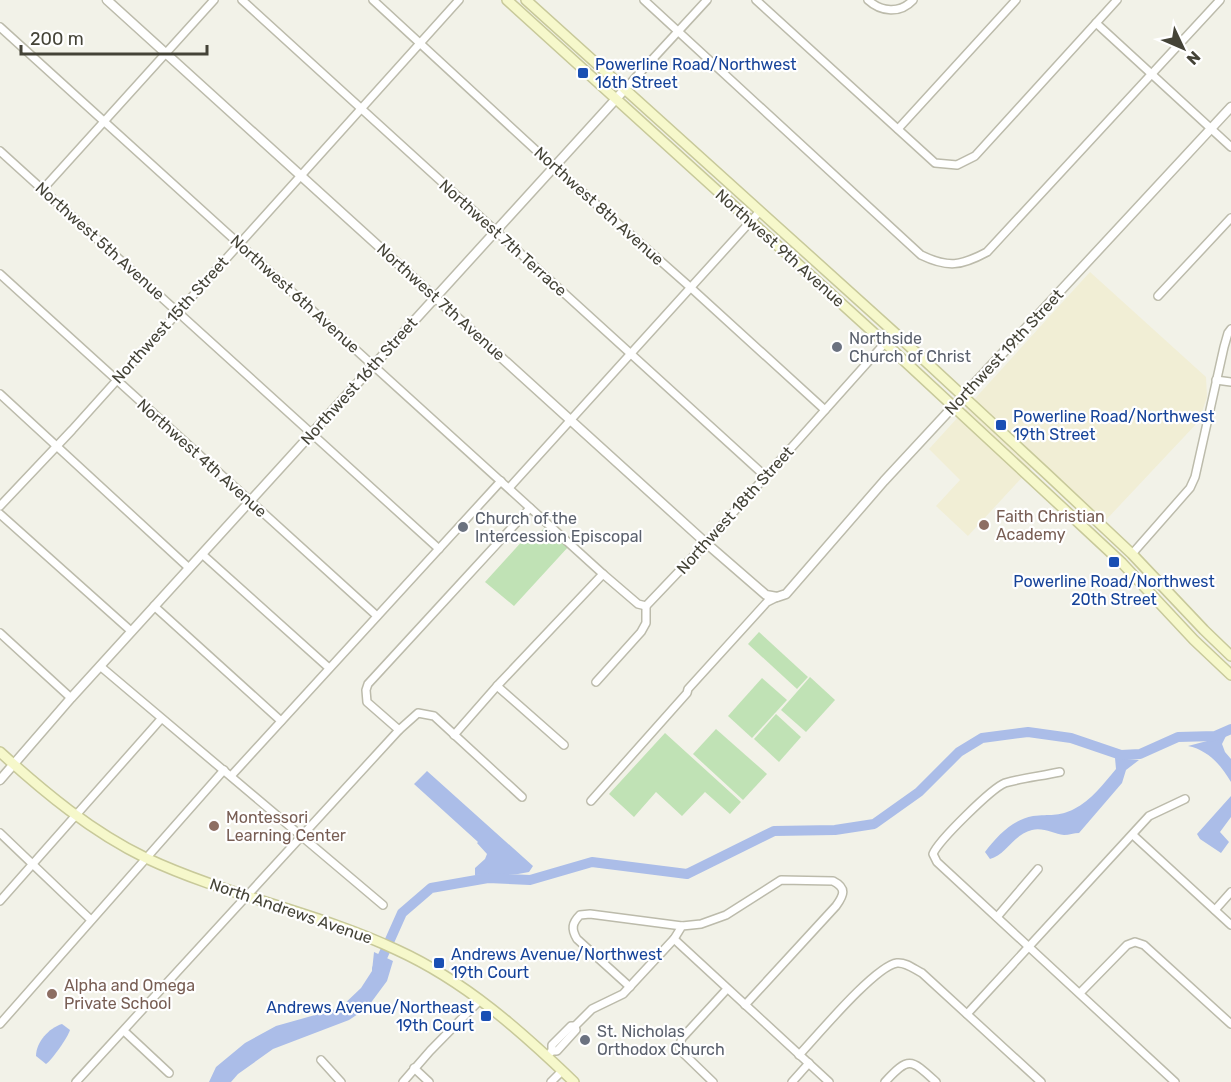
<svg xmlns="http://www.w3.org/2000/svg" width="1231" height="1082" viewBox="0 0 1231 1082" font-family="Rubik,sans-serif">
	<rect width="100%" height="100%" fill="#f2f2e8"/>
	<polygon fill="#f1eed5" points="1090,272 1206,377 1207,397 1199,421 1105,521 1038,460 968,536 936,506 960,480 929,449"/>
	<g fill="#c0e2b5">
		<polygon points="546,526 569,546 514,606 485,582 525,538 534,539"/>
		<polygon points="759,632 808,677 797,689 748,644"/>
		<polygon points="810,677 835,700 806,732 781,710"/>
		<polygon points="762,678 787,700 752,738 728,716"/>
		<polygon points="776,714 801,737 779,762 754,739"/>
		<polygon points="716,729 767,774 743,800 693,754"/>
		<polygon points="665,733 741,802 730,814 705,792 682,816 656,792 634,817 609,794"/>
	</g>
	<g fill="#abbde8">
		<path d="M1226,736L1222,744L1225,752L1231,759V782C1221,765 1208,750 1188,746Z"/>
		<path d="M1115,758L1139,760L1126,770L1122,783L1079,833C1074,833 1069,835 1064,835C1054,834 1043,827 1032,830C1014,834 1006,855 990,859L985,852C997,836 1012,820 1033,816C1050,814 1058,817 1074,809C1091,801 1104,783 1116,769Z"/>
		<polygon points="427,771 533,866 529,872 518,874 475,875 475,868 485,859 487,854 477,843 478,842 414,784"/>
		<polygon points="1231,796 1231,817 1220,832 1229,842 1221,853 1200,839 1197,834"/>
		<polygon points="374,952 393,961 387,981 367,1008 349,1020 273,1049 238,1074 231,1082 209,1082 216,1067 245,1043 276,1026 340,1008 361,988 372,971"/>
		<path d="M62,1024L70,1030C68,1037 52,1060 46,1064L36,1056C36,1042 49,1028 62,1024Z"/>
	</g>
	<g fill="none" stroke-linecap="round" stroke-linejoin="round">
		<polyline stroke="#abbde8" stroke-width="10" points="377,969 402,913 431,888 488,878 530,880 592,862 687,874 774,831 835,830 874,824 919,792 959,752 982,738 1028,732 1071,738 1121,755 1140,754 1178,737 1215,736 1231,729"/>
		<defs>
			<g id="minor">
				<polyline points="242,0 765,476"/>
				<polyline points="373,0 553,166 690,287 825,410"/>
				<path d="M644,0L921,255C948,268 961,266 987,252L1220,0"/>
				<polyline points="756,0 935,163 957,165 975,156 1117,0"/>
				<path d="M868,0C881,12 900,14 913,0"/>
				<polyline points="1096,23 1231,147"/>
				<polyline points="0,27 603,574 638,604 646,606"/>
				<polyline points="625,89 707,0"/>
				<polyline points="898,129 1016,0"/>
				<polyline points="0,151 439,549"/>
				<polyline points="43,189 214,0"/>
				<polyline points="0,274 377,616"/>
				<polyline points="1158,296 1231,218"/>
				<polyline points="1216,380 1231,382"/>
				<polyline points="0,394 189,568"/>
				<polyline points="509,488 760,211"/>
				<polyline points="0,506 72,430 459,0"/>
				<polyline points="0,514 131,631"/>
				<polyline points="202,554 329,668"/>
				<polyline points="1132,554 1190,488 1195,477 1224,347 1228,333 1231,329"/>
				<polyline points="154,606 281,721"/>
				<polyline points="646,606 706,543 885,343"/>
				<polyline points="0,633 71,698"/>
				<polyline points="100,666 383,905"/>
				<polyline points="596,682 641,632 646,623 646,606"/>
				<polyline points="497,686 564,745"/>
				<polyline points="399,730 367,702 366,690 368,684 530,508"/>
				<polyline points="454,735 497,686 603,574"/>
				<path d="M1060,772C1042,776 1022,778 1005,783C992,788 938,841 933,854L937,862L1175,1082"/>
				<polyline points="231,776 501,481"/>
				<polyline points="591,801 687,693 688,689 767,602 777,597"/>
				<polyline points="0,833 91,920"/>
				<polyline points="1133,835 1231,925"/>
				<polyline points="0,901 161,719"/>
				<polyline points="1215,910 1231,892"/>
				<polyline points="997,917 1038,869"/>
				<polyline points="674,939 829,1082"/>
				<path d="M630,987L577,939C571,929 572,923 580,915L590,914L682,926"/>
				<polyline points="1080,993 1127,945 1135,942 1144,945 1231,1024"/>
				<polyline points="967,1014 1149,816 1185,799"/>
				<polyline points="0,1024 224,770"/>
				<polyline points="124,1031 169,1073"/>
				<polyline points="552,1051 552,1045 571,1026 575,1026"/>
				<path d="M799,1055C817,1036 875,966 897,963C906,962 914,969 922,973L1041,1082"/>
				<path d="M547,1056L552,1051H557L576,1030L575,1026L592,1009L623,994L674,939L682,926L701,924L726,915L781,880L833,881C847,888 844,895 836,906L745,1005"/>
				<polyline points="321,1060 341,1082"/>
				<polyline points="414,1068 429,1082"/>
				<polyline points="76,1082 399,730 418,713 434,716 522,797"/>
				<polyline points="403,1082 430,1051 480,1000"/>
				<polyline points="551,1082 562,1071"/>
				<polyline points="713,1082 683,1053 679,1047 682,1038 727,989"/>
				<polyline points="792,1082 809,1063"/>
				<path d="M885,1082C909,1056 911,1059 936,1082"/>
			</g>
			<g id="tertiary">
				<polyline points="107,0 706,543 766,595 777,597 786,594 884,481 1231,107"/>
				<polyline points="0,780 71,698 625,89"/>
			</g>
			<g id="secondary">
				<polyline points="507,0 885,343 1079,523 1122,563 1194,640 1231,675"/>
				<polyline points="526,0 895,333 1048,475 1132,554 1204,630 1231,656"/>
				<path d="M0,752C44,792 92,832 146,858C227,896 317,912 397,950C465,981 521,1031 574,1082"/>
			</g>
		</defs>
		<use href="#minor" stroke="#bcbbab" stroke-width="10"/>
		<use href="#tertiary" stroke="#bcbbab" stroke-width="11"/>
		<use href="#secondary" stroke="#c8c99a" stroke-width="12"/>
		<use href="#minor" stroke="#fff" stroke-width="7"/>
		<use href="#tertiary" stroke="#fff" stroke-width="8"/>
		<use href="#secondary" stroke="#f6f8cb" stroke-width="9"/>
	</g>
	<g fill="#1a4fb4" stroke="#fff" stroke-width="2">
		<rect x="577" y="67" width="12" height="12" rx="3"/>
		<rect x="995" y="419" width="12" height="12" rx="3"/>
		<rect x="1108" y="556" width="12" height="12" rx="3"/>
		<rect x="433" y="957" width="12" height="12" rx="3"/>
		<rect x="480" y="1010" width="12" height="12" rx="3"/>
	</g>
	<g fill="#6b7280" stroke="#fff" stroke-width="2">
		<circle cx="837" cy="347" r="6"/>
		<circle cx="463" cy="527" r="6"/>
		<circle cx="585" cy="1040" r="6"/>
	</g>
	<g fill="#8d6e63" stroke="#fff" stroke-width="2">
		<circle cx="984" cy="525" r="6"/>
		<circle cx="214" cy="826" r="6"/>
		<circle cx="52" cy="994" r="6"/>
	</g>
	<g text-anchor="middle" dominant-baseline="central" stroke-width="4.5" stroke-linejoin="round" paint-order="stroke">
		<g font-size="16" fill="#164399" stroke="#fff" text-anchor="start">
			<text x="595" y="64">Powerline Road/Northwest<tspan x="595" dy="18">16th Street</tspan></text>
			<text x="1013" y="416">Powerline Road/Northwest<tspan x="1013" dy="18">19th Street</tspan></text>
			<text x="1114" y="581" text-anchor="middle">Powerline Road/Northwest<tspan x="1114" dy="18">20th Street</tspan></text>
			<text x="451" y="954">Andrews Avenue/Northwest<tspan x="451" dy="18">19th Court</tspan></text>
			<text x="474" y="1007" text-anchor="end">Andrews Avenue/Northeast<tspan x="474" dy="18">19th Court</tspan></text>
		</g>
		<g font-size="16" fill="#444337" stroke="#fff">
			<text transform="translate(599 206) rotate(42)">Northwest 8th Avenue</text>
			<text transform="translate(503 238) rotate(42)">Northwest 7th Terrace</text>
			<text transform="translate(100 241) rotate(42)">Northwest 5th Avenue</text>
			<text transform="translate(780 248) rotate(42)">Northwest 9th Avenue</text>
			<text transform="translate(295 294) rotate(42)">Northwest 6th Avenue</text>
			<text transform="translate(441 302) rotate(42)">Northwest 7th Avenue</text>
			<text transform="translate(170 320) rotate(-48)">Northwest 15th Street</text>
			<text transform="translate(1004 352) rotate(-47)">Northwest 19th Street</text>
			<text transform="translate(359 381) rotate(-48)">Northwest 16th Street</text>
			<text transform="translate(202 458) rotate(42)">Northwest 4th Avenue</text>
			<text transform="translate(735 510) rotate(-48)">Northwest 18th Street</text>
			<text transform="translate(291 911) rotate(19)">North Andrews Avenue</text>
		</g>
		<g font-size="16" fill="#5b616d" stroke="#fff" text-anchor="start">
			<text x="849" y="338">Northside<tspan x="849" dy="18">Church of Christ</tspan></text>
			<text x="475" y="518">Church of the<tspan x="475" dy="18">Intercession Episcopal</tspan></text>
			<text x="597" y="1031">St. Nicholas<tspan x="597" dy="18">Orthodox Church</tspan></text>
		</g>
		<g font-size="16" fill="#785e54" stroke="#fff" text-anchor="start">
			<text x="996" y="516">Faith Christian<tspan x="996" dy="18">Academy</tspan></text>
			<text x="226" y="817">Montessori<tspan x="226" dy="18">Learning Center</tspan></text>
			<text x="64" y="985">Alpha and Omega<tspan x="64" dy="18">Private School</tspan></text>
		</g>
	</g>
	<g transform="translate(1183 48) rotate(134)" stroke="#ffffff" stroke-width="4.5" paint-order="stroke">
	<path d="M0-4.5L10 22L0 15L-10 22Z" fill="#444337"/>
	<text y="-9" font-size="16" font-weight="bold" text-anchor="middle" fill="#444337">N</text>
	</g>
	<path d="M21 45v9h186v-9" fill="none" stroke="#444337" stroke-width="3"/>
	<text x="30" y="45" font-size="18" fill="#444337" stroke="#ffffff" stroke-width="4.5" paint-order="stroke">200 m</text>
</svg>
